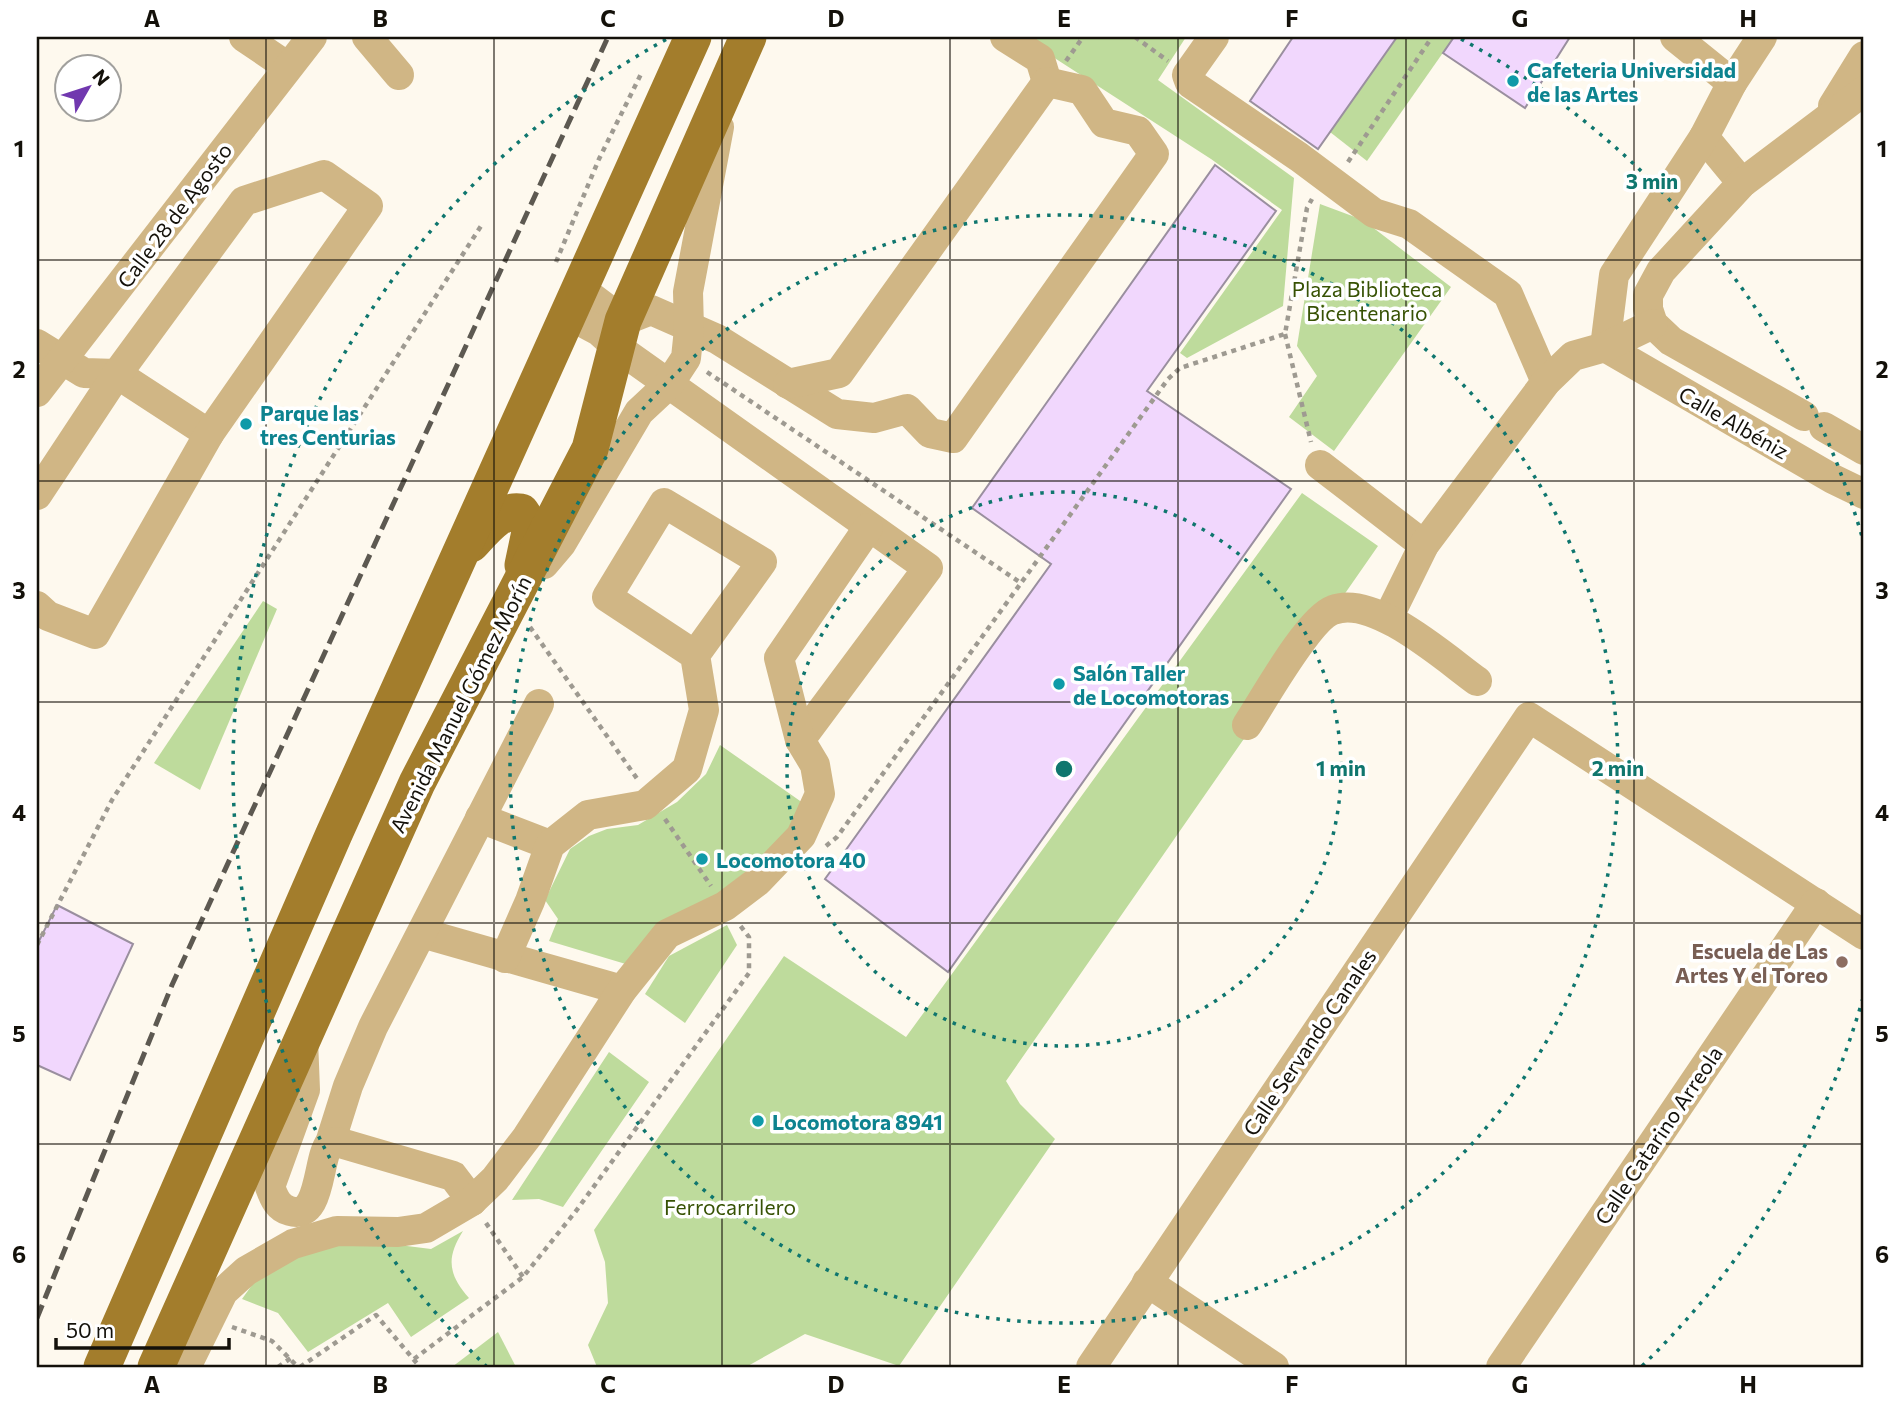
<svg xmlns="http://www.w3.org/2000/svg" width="1901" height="1404" viewBox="0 0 1901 1404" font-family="Commissioner,sans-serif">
	<rect width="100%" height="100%" fill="#fef9ee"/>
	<g fill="#bedb9c">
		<polygon points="1022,37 1186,37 1158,80 1294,178 1283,306 1187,358 1180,353 1282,210 1211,159"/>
		<polygon points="1397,37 1454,37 1367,161 1330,132"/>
		<polygon points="1320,204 1363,220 1451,287 1334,451 1289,417 1317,376 1297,346"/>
		<polygon points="1302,493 1378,546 1006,1081 1020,1104 1055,1139 899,1366 805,1334 746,1367 597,1367 588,1345 608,1303 605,1262 594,1230 784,956 906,1037"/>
		<polygon points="263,601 277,609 200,790 154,763"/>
		<polygon points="720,745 803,803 787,839 629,965 549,941 558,919 545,900 570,849 589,836 607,829 638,825 677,802 706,774"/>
		<polygon points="727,925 737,945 685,1023 645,994 669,956"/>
		<polygon points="609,1052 649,1082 563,1207 539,1199 512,1200"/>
		<path d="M463,1231C446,1258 448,1274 469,1298L411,1337L388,1303L308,1352L278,1313L242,1299L257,1278L320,1246L391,1244L431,1249Z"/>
		<polygon points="498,1332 516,1367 452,1367"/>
	</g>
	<g fill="#f1d7fd" stroke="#9a8f9f" stroke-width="2">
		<polygon points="1293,37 1397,37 1318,149 1250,101"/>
		<polygon points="1454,37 1570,37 1525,108 1443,53"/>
		<polygon points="1215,165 1276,211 1147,391 1291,489 948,972 825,879 1051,564 972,508"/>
		<polygon points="57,905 133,944 70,1080 37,1065 37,945"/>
	</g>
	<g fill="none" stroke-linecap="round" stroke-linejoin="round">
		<g stroke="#9e9a91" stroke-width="4.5" stroke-dasharray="5 5" stroke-linecap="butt">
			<polyline points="1135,37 1168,61"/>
			<polyline points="1066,61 1083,37"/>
			<polyline points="1348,162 1432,37"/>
			<polyline points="556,262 599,159 642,72"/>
			<polyline points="1285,334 1311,442"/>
			<polyline points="707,372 1021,583 1168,379 1180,368 1285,334 1307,208 1312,199"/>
			<polyline points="530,627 638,780"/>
			<polyline points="665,819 711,886"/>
			<polyline points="826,846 837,837 1021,583"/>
			<polyline points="37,945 112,800 481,226"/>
			<polyline points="486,1223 523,1277"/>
			<polyline points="232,1327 272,1341 298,1367"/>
			<polyline points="414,1359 523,1277 576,1211 749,973 749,937 739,924"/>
			<polyline points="278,1367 291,1358"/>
			<polyline points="300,1367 376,1315 420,1367"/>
		</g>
		<g stroke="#d0b685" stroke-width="30">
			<polyline points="244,37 288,67"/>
			<polyline points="367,37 399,75"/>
			<polyline points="1005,37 1040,59 1047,82"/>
			<polyline points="1214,37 1187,75 1190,83 1299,157 1374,213 1409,224 1508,294 1546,382"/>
			<polyline points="1675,37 1732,83"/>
			<polyline points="1833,106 1864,56"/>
			<polyline points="1704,137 1742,183"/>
			<polyline points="582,290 623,321 651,310 717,339 837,414 874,418 907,409 930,433 953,438 1154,154 1138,131 1104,123 1082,90 1047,82"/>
			<polyline points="569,315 599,331 618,348 928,568 800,740"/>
			<polyline points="37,344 84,373 117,374 209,434"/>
			<polyline points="1605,347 1614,275 1704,137 1732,83 1762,37"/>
			<polyline points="1605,347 1833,479 1864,494"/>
			<polyline points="788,384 839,373 1047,82"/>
			<polyline points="37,392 312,37"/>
			<polyline points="1804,416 1671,341 1653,324 1648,309 1648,295 1661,271 1742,183 1864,91"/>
			<polyline points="1824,427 1864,450"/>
			<polyline points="1320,465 1424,545"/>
			<polyline points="37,495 117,374 244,201 324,175 368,206 209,434 95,634 48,616 37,606"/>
			<polyline points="544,564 561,544 639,412 669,384 686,358 689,329 688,292 719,127"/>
			<polyline points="1388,618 1424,545 1546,382 1573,356 1605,347 1653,324"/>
			<path d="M1247,725C1263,701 1308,619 1333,610C1374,594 1445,658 1477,681"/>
			<polyline points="480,818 550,845"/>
			<polyline points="422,933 622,990"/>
			<polyline points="505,958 530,901 550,845 588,815 645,805 687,769 704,710 695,655 762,562 664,503 607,597 695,655"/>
			<path d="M303,1039L305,1090L270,1187C274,1198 278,1208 290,1211C322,1221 317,1158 330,1143L348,1086L373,1027L539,704"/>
			<polyline points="330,1143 337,1142 453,1176 472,1201"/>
			<polyline points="1147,1282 1274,1367"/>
			<polyline points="186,1367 223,1292 246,1271 293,1244 337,1231 398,1232 426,1228 472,1201 495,1179 527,1137 622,990 667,934 725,906 758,881 801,836 820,794 815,765 800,740 779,658 868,528"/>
			<polyline points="1091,1367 1529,717 1864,935"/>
			<polyline points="1501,1367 1816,903"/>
		</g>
		<g stroke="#a37d2c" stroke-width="37">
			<path d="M471,544C485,529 499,509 521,512L531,527L523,565"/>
			<polyline points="102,1367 334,834 693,37"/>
			<polyline points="156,1367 417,783 590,449 623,321 748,37"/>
		</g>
		<polyline stroke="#5d5951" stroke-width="5" stroke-dasharray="14 7" stroke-linecap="butt" points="37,1318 172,985 608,37"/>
	</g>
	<path fill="none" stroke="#14110a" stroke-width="2" stroke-opacity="0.55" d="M266,37V1367M494,37V1367M722,37V1367M950,37V1367M1178,37V1367M1406,37V1367M1634,37V1367M37,260H1864M37,481H1864M37,702H1864M37,923H1864M37,1144H1864"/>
	<g fill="none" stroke="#0f766e" stroke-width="3.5" stroke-dasharray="3.5 7">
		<circle cx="1064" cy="769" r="277"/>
		<circle cx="1064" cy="769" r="554"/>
		<path d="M1863 998A831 831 0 0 1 1641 1367M487 1367A831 831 0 0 1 667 39M1461 39A831 831 0 0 1 1863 540"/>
	</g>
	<g fill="#0f9aa8" stroke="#fff" stroke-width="2.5">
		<circle cx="1513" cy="81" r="7"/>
		<circle cx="246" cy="424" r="7"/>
		<circle cx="1059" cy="684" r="7"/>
		<circle cx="702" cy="859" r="7"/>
		<circle cx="758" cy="1121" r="7"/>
	</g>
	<circle fill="#8d6e63" stroke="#fff" stroke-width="2.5" cx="1842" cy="962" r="7"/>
	<g text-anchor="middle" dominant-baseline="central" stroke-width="7" stroke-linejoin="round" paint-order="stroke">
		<g font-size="21" font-weight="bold" fill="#0d838f" stroke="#fff" text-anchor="start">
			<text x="1527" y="69">Cafeteria Universidad<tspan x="1527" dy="24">de las Artes</tspan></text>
			<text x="260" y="412">Parque las<tspan x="260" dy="24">tres Centurias</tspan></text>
			<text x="1073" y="672">Salón Taller<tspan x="1073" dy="24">de Locomotoras</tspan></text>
			<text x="716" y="859">Locomotora 40</text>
			<text x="772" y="1121">Locomotora 8941</text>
		</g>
		<g font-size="21" fill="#14110a" stroke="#fff">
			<text transform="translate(174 215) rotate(-53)">Calle 28 de Agosto</text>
			<text transform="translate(1734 422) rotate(30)">Calle Albéniz</text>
			<text transform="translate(460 704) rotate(-63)">Avenida Manuel Gómez Morín</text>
			<text transform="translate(1309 1042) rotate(-56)">Calle Servando Canales</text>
			<text transform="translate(1658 1135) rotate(-56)">Calle Catarino Arreola</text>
		</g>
		<g font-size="21" fill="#375204" stroke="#fff">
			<text x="1367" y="288">Plaza Biblioteca<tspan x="1367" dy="24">Bicentenario</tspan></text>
			<text x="730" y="1206">Ferrocarrilero</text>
		</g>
		<g font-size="21" font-weight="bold" fill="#785e54" stroke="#fff" text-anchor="end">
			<text x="1828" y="950">Escuela de Las<tspan x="1828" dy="24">Artes Y el Toreo</tspan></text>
		</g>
	</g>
	<circle cx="1064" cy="769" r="10" fill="#0f766e" stroke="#fff" stroke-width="3.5"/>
	<g font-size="21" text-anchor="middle" font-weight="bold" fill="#0f766e" stroke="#fff" stroke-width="7" stroke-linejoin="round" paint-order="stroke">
		<text x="1652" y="189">3 min</text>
		<text x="1341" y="776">1 min</text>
		<text x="1618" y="776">2 min</text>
	</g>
	<rect width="1901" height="1404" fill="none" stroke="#ffffff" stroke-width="77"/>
	<g transform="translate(88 88) rotate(51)"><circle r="33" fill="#ffffff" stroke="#a1a09d" stroke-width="2"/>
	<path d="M0-5L12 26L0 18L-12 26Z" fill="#7138af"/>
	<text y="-10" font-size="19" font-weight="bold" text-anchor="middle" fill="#14110a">N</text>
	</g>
	<path d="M56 1338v10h173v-10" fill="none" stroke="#14110a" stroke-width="3.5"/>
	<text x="66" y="1338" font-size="21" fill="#14110a" stroke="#ffffff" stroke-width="5" paint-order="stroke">50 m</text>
	<rect x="38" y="38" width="1824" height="1328" fill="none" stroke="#14110a" stroke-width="2.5"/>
	<g font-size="23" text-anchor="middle" font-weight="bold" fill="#14110a">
		<text x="152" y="27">A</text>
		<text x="380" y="27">B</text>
		<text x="608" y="27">C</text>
		<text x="836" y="27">D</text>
		<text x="1064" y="27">E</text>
		<text x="1292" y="27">F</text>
		<text x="1520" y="27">G</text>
		<text x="1748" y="27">H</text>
		<text x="19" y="157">1</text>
		<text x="1882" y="157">1</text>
		<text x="19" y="378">2</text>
		<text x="1882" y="378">2</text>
		<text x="19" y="599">3</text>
		<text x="1882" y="599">3</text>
		<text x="19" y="821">4</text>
		<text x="1882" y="821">4</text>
		<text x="19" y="1042">5</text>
		<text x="1882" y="1042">5</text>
		<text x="19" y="1263">6</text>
		<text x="1882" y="1263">6</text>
		<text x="152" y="1393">A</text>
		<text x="380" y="1393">B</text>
		<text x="608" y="1393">C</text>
		<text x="836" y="1393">D</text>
		<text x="1064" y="1393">E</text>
		<text x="1292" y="1393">F</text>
		<text x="1520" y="1393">G</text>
		<text x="1748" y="1393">H</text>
	</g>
</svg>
